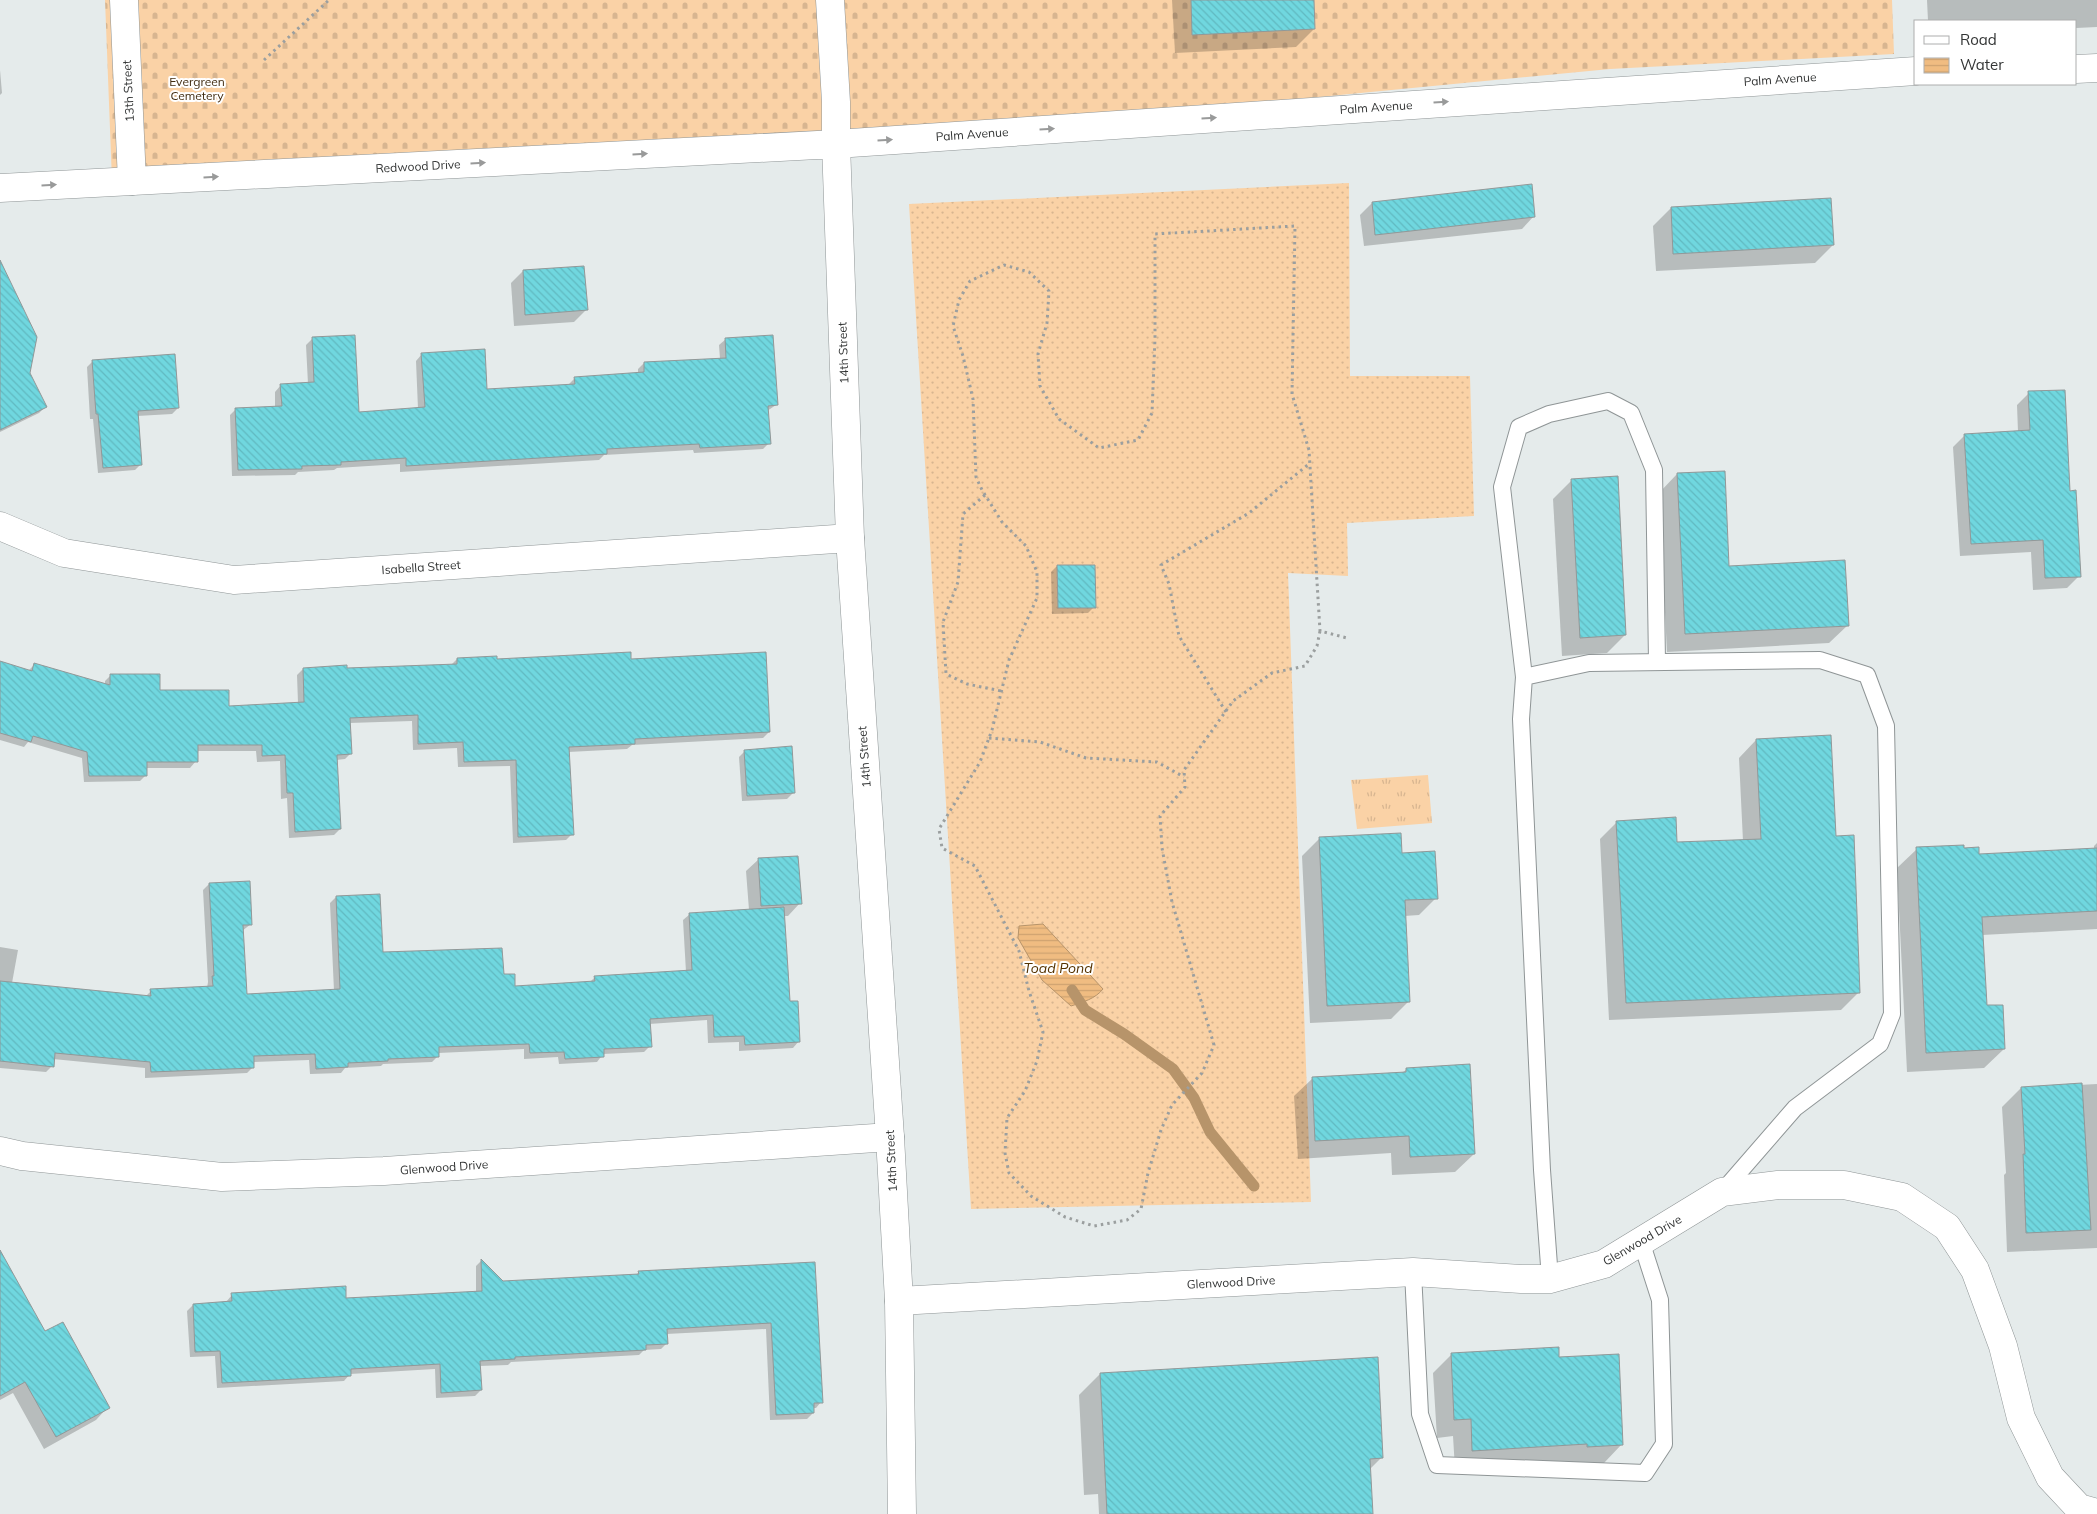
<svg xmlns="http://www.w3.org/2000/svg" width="2097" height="1514" viewBox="0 0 2097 1514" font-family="Mulish,sans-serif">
	<defs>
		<pattern id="grass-tufts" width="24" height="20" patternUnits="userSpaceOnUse" patternTransform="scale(1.25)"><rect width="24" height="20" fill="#fad2a6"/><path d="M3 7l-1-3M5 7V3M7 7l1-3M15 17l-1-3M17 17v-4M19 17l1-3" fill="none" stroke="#d7b590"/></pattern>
		<pattern id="cemetery-stones" width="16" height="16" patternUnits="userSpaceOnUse" patternTransform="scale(1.25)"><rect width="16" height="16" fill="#fad2a6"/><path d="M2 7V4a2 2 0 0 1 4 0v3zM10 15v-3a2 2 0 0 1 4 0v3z" fill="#d7b590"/></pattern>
		<pattern id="garden-dots" width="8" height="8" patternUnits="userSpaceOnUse" patternTransform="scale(1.25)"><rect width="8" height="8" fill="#fad2a6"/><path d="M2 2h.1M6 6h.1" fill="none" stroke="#d7b590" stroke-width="1.8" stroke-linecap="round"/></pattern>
		<pattern id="water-rules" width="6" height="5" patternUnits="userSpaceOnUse" patternTransform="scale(1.25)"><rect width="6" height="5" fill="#f0bc81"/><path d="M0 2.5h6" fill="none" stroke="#cea270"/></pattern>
		<pattern id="building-back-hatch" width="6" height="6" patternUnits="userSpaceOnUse" patternTransform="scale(1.25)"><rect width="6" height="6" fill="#70d7df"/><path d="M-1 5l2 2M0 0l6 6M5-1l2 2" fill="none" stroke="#61b9c0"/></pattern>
	</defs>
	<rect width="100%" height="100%" fill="#e5ebeb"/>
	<polygon fill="url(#grass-tufts)" points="1428,775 1432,823 1357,829 1351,780"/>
	<polygon fill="url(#cemetery-stones)" points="105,0 1892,0 1894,54 1610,69 1020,126 112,181"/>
	<polygon fill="url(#garden-dots)" points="1349,183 1350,376 1470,376 1474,516 1347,523 1348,576 1288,573 1311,1202 971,1209 909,204"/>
	<path fill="url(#water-rules)" stroke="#b7946a" d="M1043,924L1103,989C1095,999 1083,1002 1071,1006L1042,980L1018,938L1019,926Z"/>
	<g fill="#0003">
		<polygon points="1172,0 1313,0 1314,29 1296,47 1175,53"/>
		<polygon points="1927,0 2097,0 2097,27 2076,28 2076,21 1928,21"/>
		<polygon points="0,70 2,93 0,95"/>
		<polygon points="1372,203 1534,216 1522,229 1364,246 1360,215"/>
		<polygon points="1671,208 1833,245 1815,263 1656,271 1653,226"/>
		<polygon points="523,271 586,310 574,322 514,326 511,283"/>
		<polygon points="0,301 29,373 45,407 39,413 0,432"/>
		<polygon points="312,339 357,413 418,409 416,361 422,354 486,390 568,385 575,378 638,374 638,369 644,363 720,359 719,345 726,339 776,405 767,411 769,443 763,449 694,453 693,450 604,455 599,460 400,472 400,464 337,468 334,470 298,472 295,475 232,476 230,415 236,409 275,407 275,392 281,385 308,384 306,345"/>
		<polygon points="93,361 178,408 172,414 137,416 141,464 135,470 98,473 93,419 90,419 87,367"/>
		<polygon points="2029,393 2069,492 2079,576 2067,588 2033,590 2031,552 1960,556 1953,447 1965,435 2018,432 2017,405"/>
		<polygon points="1677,474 1728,568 1848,625 1829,643 1667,652 1659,493"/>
		<polygon points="1572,480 1625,635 1607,653 1562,656 1553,499"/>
		<polygon points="1057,566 1094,607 1088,613 1052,614 1051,572"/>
		<polygon points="457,659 630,660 769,732 763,738 632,745 627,749 568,752 572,834 566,840 513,843 510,766 458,767 457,748 413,750 412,721 349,723 351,753 345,759 336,760 340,829 334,835 289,838 287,798 281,799 280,761 257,762 256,751 197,751 196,761 190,768 146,768 146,775 140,781 84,782 82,758 28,742 24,747 0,740 0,663 28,671 35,664 105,684 105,681 111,675 158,691 227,707 298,703 297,675 303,669 346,670 451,665"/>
		<polygon points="1756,740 1835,837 1859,992 1841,1010 1609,1020 1600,839 1617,822 1676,843 1743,841 1739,758"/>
		<polygon points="745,751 793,793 787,799 742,801 739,757"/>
		<polygon points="1319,839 1401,854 1436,898 1419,915 1404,916 1408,1002 1391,1019 1310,1023 1302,856"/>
		<polygon points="2097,843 2097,929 1982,935 1986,1006 2004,1049 1984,1068 1907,1072 1897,868 1917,849 1963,849 1978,855 2094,849 2094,846"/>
		<polygon points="759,859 800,903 788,916 784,916 788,1003 799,1041 793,1048 739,1051 739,1042 708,1043 707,1020 649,1024 650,1046 644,1052 603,1054 597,1062 559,1064 558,1057 524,1059 524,1049 438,1053 438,1056 432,1062 383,1064 381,1066 345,1068 341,1073 310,1074 309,1060 253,1062 253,1067 247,1073 145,1078 145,1068 53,1059 52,1066 46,1072 0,1068 0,947 18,950 12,983 145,997 151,991 207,988 208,982 203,890 209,884 251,924 242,931 245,995 334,991 330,903 336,897 381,954 502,976 514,987 589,983 595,977 686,972 683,920 690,914 749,910 746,871"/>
		<polygon points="1407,1069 1474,1154 1455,1172 1392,1175 1391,1153 1298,1159 1294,1096 1313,1078 1402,1073"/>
		<polygon points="2097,1084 2097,1248 2007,1252 2004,1175 2006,1173 2002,1107 2021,1088"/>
		<polygon points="481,1261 502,1282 636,1275 639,1272 814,1263 821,1402 816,1408 813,1408 813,1413 807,1419 770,1420 766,1329 666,1334 667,1343 661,1349 644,1350 639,1355 511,1362 508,1365 479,1366 481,1390 475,1396 436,1398 435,1369 350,1374 344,1381 217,1388 215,1356 190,1357 187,1311 193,1305 226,1302 232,1295 345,1299 476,1293 476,1266"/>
		<polygon points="0,1286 45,1333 108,1407 96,1420 44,1449 13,1393 0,1400"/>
		<polygon points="1452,1354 1557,1359 1622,1444 1604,1463 1569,1465 1569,1462 1455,1469 1453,1436 1437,1438 1433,1373"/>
		<polygon points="1100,1374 1381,1458 1369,1470 1372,1514 1099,1514 1098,1494 1084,1495 1079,1395"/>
	</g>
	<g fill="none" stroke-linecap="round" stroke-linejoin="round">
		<polyline stroke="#b7946a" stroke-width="11" points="1072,990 1085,1010 1124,1034 1173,1069 1194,1098 1210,1132 1254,1186"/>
	</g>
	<g fill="url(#building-back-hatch)" stroke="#929898">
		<polygon points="1191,0 1314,0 1315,29 1192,35"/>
		<polygon points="1532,184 1535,217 1375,235 1372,202"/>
		<polygon points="1831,198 1834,245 1673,254 1671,207"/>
		<polygon points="0,260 37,337 30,373 47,407 0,430"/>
		<polygon points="584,266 588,310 525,315 523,270"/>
		<polygon points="355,335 359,412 425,407 421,353 485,349 487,389 575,384 574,377 644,372 644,362 726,358 725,338 773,335 778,405 768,406 771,444 700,448 699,444 607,449 607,454 406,466 406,458 341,462 341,465 302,466 302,469 238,470 235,408 282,406 280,384 314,382 312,337"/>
		<polygon points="175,354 179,408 138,411 142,465 103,468 98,414 96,414 92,360"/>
		<polygon points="2065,390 2070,491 2076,490 2081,577 2045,578 2043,540 1971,544 1964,434 2030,430 2028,391"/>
		<polygon points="1725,471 1729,566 1845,560 1849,626 1685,634 1677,473"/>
		<polygon points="1618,476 1626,635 1580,638 1571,479"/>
		<polygon points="1057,565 1095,565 1096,608 1058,608"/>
		<polygon points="631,652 631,659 766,652 770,732 635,739 635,744 569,747 574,835 518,837 516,760 464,762 463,742 418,744 418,715 350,718 352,754 337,755 341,829 295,832 293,793 287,793 285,755 262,756 262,745 198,745 198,762 147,762 147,776 89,776 87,752 33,736 31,742 0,733 0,661 32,671 34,663 110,685 110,674 160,674 160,690 229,690 229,706 304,702 303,668 347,665 347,668 457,664 457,658 497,656 497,659"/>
		<polygon points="1831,735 1836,836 1854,835 1860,993 1626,1003 1616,821 1676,817 1677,842 1761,839 1756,739"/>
		<polygon points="792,746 795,793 747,796 744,750"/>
		<polygon points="1401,833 1402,853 1435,851 1438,899 1405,900 1410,1002 1327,1006 1319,837"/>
		<polygon points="1964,845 1964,848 1979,847 1979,854 2097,848 2097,911 1982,917 1987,1005 2003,1005 2005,1049 1926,1053 1916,847"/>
		<polygon points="798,856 802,904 761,906 758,858"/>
		<polygon points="250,881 252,925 243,925 247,994 340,989 336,896 380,894 383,952 502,948 504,974 515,974 515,986 595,981 594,976 692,970 689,913 784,907 790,1001 798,1001 800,1042 745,1045 744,1036 714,1037 713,1015 650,1019 652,1047 604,1049 604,1057 565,1059 564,1052 530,1053 529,1044 439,1047 439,1057 388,1059 388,1061 348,1063 348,1067 316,1069 315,1054 254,1056 254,1068 151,1072 150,1062 55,1053 54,1067 0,1061 0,981 151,996 150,989 213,986 212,976 214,976 209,883"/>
		<polygon points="1470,1064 1475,1154 1410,1157 1409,1136 1315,1141 1312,1077 1406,1072 1406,1068"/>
		<polygon points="2082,1083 2091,1230 2026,1233 2023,1154 2025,1154 2021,1087"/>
		<polygon points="0,1250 45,1331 63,1322 110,1408 56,1437 25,1382 0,1396"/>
		<polygon points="481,1259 503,1281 639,1274 638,1271 815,1262 823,1403 814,1403 814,1413 776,1415 771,1323 667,1329 668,1344 646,1345 646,1350 515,1357 515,1359 480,1361 482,1390 441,1393 440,1364 351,1369 351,1376 222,1383 220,1351 195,1352 193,1304 232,1301 231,1293 346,1286 346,1298 482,1291"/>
		<polygon points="1559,1347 1559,1357 1619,1354 1623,1445 1587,1447 1587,1444 1472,1451 1471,1419 1454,1420 1451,1353"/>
		<polygon points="1378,1357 1383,1458 1370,1459 1373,1514 1107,1514 1100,1373"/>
	</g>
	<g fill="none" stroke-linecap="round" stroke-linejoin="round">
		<defs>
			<g id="service">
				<polyline points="1524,677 1502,487 1519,427 1549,414 1608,401 1631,413 1654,470 1657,661"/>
				<polyline points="1413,1272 1420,1414 1437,1465 1645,1473 1664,1444 1660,1300 1641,1241"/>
				<polyline points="1550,1279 1542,1170 1521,719 1524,677 1589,663 1820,660 1867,675 1886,726 1892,1014 1880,1044 1795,1108 1722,1192"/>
			</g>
			<g id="minor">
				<polyline points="124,0 132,181"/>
				<polyline points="0,188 836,144 850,538 890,1137 899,1301 902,1514"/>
				<polyline points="0,526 64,553 234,580 850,538"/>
				<polyline points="0,1151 22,1156 222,1177 384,1171 890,1137"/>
				<polyline points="899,1301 1413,1272 1521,1279 1550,1279 1604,1264 1722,1192 1778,1185 1844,1185 1902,1197 1947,1227 1975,1270 2003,1346 2021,1418 2050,1477 2079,1508 2097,1513"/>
			</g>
			<g id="tertiary">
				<polyline points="830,0 836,102 836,144 1916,71"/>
				<polyline points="2076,69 2097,68"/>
			</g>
		</defs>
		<use href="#service" stroke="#8f9596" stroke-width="18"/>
		<use href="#minor" stroke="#8f9596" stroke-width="29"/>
		<use href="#tertiary" stroke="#8f9596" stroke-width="29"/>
		<g stroke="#9b9f9f" stroke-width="3" stroke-dasharray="2.5 4" stroke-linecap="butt">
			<polyline points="264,60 329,0"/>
			<polyline points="985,495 963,514 958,582 943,622 946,674 967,684 1001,691"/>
			<polyline points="1320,631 1317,646 1305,666 1272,673 1233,701 1184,770 1185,787 1160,816 1162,848 1172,902 1214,1045 1202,1073 1172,1105 1161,1130 1148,1173 1141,1209 1127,1220 1094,1226 1065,1217 1031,1196 1009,1173 1005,1153 1007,1118 1025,1091 1037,1061 1043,1032 1029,991 1019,951 975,866 942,848 939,829 980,762 992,730 1009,660 1037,598 1037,572 1026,546 1002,522 982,490 976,477 973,399 963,356 953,326 959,300 970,281 1004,265 1029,272 1049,291 1047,323 1038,354 1040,386 1059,419 1099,448 1138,440 1152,413 1155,338 1155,234 1295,226 1292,394 1309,450 1320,631 1347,638"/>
			<polyline points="1226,712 1179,636 1169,584 1161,565 1249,513 1310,463"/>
			<polyline points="989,738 1040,742 1086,758 1157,762 1184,777"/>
		</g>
		<use href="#service" stroke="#fff" stroke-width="16"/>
		<use href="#minor" stroke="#fff" stroke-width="28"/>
		<use href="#tertiary" stroke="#fff" stroke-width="28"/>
	</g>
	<defs><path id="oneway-solid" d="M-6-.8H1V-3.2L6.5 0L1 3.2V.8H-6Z" transform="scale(1.25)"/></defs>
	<g fill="#999a9a">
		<use href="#oneway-solid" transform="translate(1441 102) rotate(-4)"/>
		<use href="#oneway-solid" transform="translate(1209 118) rotate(-4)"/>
		<use href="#oneway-solid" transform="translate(1047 129) rotate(-4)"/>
		<use href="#oneway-solid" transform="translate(885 140) rotate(-4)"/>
		<use href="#oneway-solid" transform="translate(640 154) rotate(-3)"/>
		<use href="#oneway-solid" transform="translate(478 163) rotate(-3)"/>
		<use href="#oneway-solid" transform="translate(211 177) rotate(-3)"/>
		<use href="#oneway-solid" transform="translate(49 185) rotate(-3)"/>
	</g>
	<g text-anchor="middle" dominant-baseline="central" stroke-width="4" stroke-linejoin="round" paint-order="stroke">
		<g font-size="12" fill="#333535" stroke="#fff">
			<text transform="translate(1780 79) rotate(-4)">Palm Avenue</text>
			<text transform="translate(128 91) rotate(-93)">13th Street</text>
			<text transform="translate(1376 107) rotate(-4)">Palm Avenue</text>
			<text transform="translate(972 134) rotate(-4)">Palm Avenue</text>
			<text transform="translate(418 166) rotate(-3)">Redwood Drive</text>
			<text transform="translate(843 353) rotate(-92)">14th Street</text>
			<text transform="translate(421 567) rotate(-4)">Isabella Street</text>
			<text transform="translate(864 757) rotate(-94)">14th Street</text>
			<text transform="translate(891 1161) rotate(-93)">14th Street</text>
			<text transform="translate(444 1167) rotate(-4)">Glenwood Drive</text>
			<text transform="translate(1642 1240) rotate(-30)">Glenwood Drive</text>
			<text transform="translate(1231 1282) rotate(-3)">Glenwood Drive</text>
		</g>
		<g font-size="12" fill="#412c11" stroke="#fff">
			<text x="197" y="81">Evergreen<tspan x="197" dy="14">Cemetery</tspan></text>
		</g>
		<g font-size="14" font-style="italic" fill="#553301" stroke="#fff">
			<text x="1058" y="968">Toad Pond</text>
		</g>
	</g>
	<rect x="1914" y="20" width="162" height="65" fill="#ffffff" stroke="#adaeae"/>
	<rect x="1924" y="36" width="25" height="8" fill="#ffffff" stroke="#adaeae"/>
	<text x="1960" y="45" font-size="15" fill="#333535">Road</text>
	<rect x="1924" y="58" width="25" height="15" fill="url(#water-rules)" stroke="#adaeae"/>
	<text x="1960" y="70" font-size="15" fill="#333535">Water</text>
</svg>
